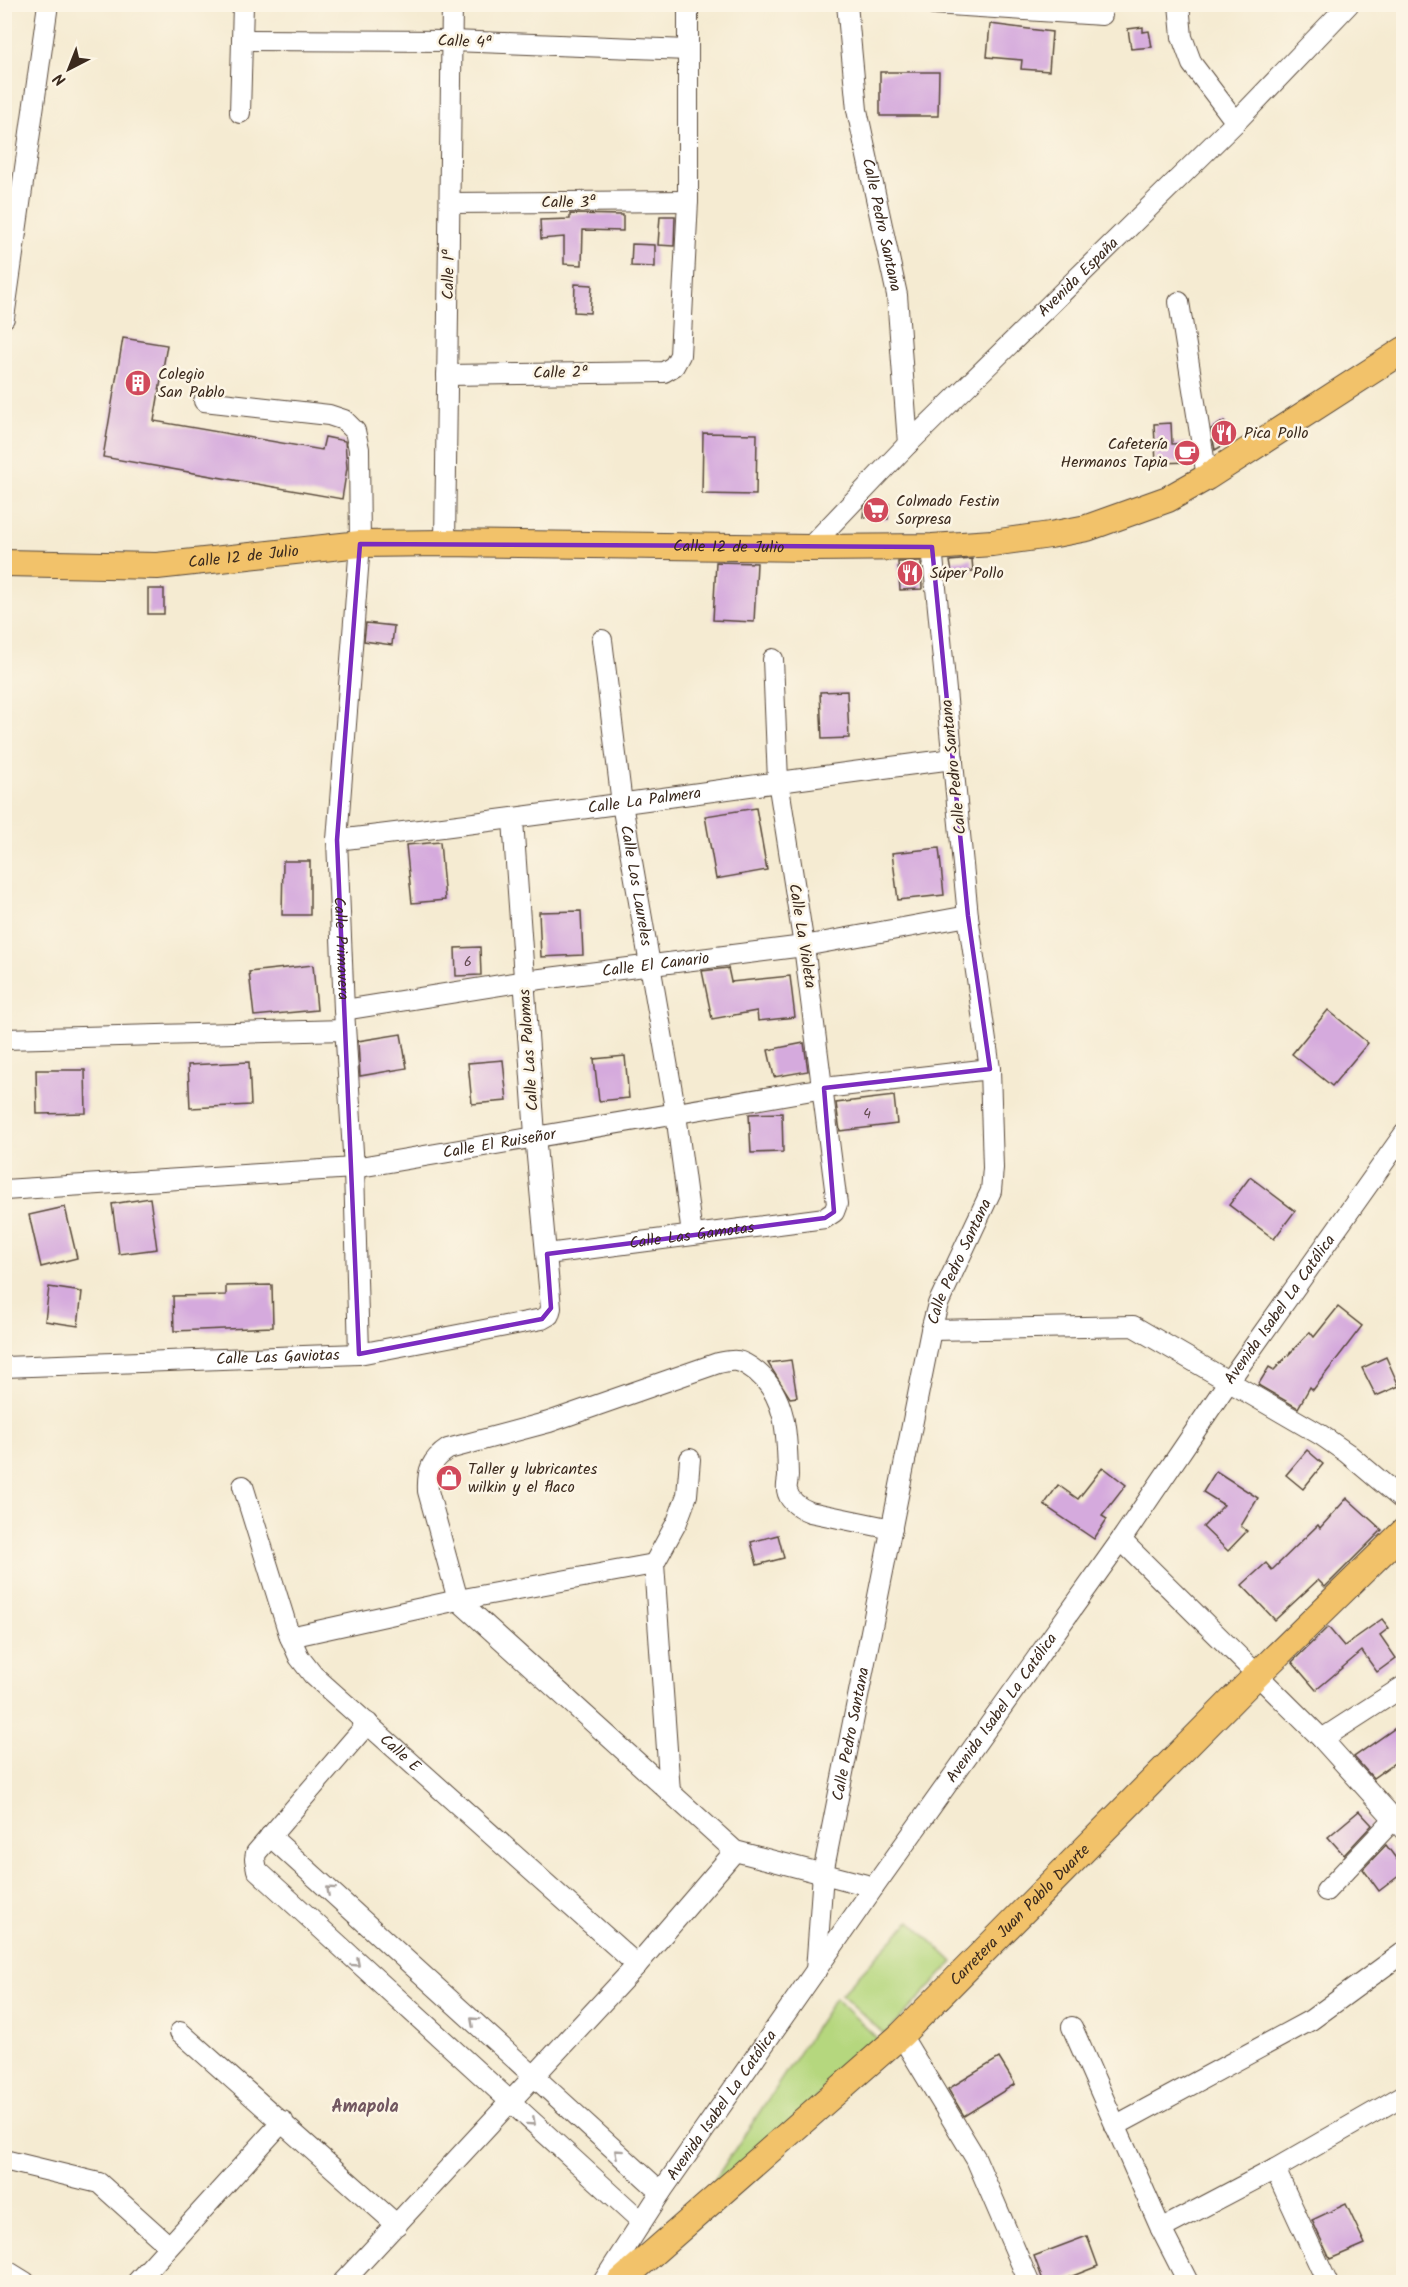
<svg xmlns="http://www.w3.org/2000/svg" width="1408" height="2287" viewBox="0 0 1408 2287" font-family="Kalam,sans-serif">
	<rect width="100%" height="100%" fill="#fcf5e5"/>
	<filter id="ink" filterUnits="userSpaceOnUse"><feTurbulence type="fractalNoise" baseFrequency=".0167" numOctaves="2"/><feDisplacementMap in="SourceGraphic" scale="12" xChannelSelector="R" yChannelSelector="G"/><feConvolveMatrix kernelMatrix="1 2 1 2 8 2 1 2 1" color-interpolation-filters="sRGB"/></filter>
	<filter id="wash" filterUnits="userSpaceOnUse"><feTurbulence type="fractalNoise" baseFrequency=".008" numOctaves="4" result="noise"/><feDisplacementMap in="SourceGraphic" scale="24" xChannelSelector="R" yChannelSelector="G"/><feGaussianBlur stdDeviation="1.35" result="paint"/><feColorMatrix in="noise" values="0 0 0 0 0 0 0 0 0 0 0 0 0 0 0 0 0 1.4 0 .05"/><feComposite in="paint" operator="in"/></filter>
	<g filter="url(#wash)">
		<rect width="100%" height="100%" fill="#f5ebd2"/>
		<g fill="#b5d77e" stroke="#78804e" stroke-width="1.5">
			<polygon points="910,1921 953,1962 885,2035 841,1994"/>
			<polygon points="835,1998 880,2041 698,2205"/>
		</g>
		<g id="blocks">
			<g fill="#d5aadd">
				<polygon points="990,24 1052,32 1049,71 1021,69 1022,60 987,57"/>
				<polygon points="1143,27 1143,32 1149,31 1152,47 1131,49 1128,29"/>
				<polygon points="880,72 939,72 938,116 880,116"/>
				<polygon points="570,214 623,215 623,231 583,230 582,265 564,264 564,237 541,239 540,220 570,219"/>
				<polygon points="660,216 675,216 674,246 658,245"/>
				<polygon points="632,244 655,245 655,267 631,266"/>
				<polygon points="575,284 592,285 590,313 574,312"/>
				<polygon points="123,338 167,345 154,421 322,450 325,437 345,441 347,468 342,499 103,457"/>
				<polygon points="1224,421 1234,439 1215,450 1211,429"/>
				<polygon points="1171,423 1172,444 1189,443 1192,462 1156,463 1154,424"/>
				<polygon points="703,433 757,434 756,495 702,494"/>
				<polygon points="870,502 889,504 888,519 863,517 864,507"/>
				<polygon points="972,559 973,571 952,573 950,561"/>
				<polygon points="716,562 757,563 754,622 713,620"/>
				<polygon points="898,562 921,562 922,589 900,590"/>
				<rect x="148" y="589" width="16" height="25"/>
				<polygon points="366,623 394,626 392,645 364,641"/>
				<polygon points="847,691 849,738 822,739 820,692"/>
				<polygon points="756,808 767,870 716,879 705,816"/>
				<polygon points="440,842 445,900 412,903 406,845"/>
				<polygon points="939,848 944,895 898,900 892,853"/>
				<polygon points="283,861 310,861 310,915 282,915"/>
				<polygon points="581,911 583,955 541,957 539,912"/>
				<polygon points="480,947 481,975 456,976 455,948"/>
				<polygon points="313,965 317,1010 254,1016 249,972"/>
				<polygon points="728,968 731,982 790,976 795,1017 758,1021 757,1011 712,1019 702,971"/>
				<polygon points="1328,1010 1368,1043 1332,1086 1292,1054"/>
				<polygon points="401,1034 407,1068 360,1076 358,1041"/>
				<polygon points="804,1043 808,1071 774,1077 768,1050"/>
				<polygon points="625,1056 629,1098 599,1101 594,1059"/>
				<polygon points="503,1060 507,1101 472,1104 468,1063"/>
				<polygon points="249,1062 251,1105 190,1108 188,1065"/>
				<polygon points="36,1070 85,1070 86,1113 37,1114"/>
				<polygon points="894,1096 897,1124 840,1131 836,1103"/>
				<polygon points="782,1113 783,1152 751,1153 749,1114"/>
				<polygon points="1250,1177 1295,1211 1274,1239 1229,1205"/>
				<polygon points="150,1198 157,1249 119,1254 112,1204"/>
				<polygon points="65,1207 77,1258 41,1267 29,1215"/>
				<polygon points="272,1285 273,1327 174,1331 173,1296 226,1295 226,1286"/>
				<polygon points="49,1287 82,1292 78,1326 45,1321"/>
				<polygon points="1338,1307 1362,1326 1313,1390 1310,1387 1298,1408 1258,1385 1269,1367 1274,1370 1310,1332 1314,1337"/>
				<polygon points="1386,1357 1399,1386 1376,1396 1362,1368"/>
				<polygon points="791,1360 797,1397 790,1398 768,1363"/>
				<polygon points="1307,1450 1323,1464 1303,1489 1286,1475"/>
				<polygon points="1103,1467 1126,1485 1102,1516 1107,1519 1094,1539 1044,1505 1058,1485 1078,1499"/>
				<polygon points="1216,1471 1258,1498 1241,1526 1247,1531 1228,1551 1203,1527 1224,1505 1203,1492"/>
				<polygon points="1347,1498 1382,1530 1325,1587 1318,1580 1275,1620 1242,1585 1266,1563 1272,1570 1318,1525 1320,1528"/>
				<polygon points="778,1535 784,1558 757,1565 751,1542"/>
				<polygon points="1382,1619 1389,1628 1380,1635 1396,1658 1377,1672 1362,1651 1316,1690 1292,1662 1328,1627 1344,1646"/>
				<polygon points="1404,1722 1404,1756 1373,1778 1354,1757"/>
				<polygon points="1359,1811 1372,1825 1344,1855 1328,1837"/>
				<polygon points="1386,1845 1404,1869 1404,1872 1379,1891 1363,1869"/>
				<polygon points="999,2058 1015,2084 964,2116 948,2089"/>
				<polygon points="1346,2204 1365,2244 1330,2259 1312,2220"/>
				<polygon points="1087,2236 1098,2266 1055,2283 1044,2283 1034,2256"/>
			</g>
		</g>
	</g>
	<g filter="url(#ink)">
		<use href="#blocks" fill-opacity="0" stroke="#574739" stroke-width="1.5"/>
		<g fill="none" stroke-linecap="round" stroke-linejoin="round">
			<defs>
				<g id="minor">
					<path id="s1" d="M847,4L857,110L897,295L908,444"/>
					<polyline points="934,4 1102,15"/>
					<polyline points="1179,4 1182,37 1192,64 1236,122"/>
					<polyline points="242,40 452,41 688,50"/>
					<polyline points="240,113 243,4"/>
					<polyline points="450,203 688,201"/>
					<polyline points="1179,302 1207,477"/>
					<polyline points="4,318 48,4"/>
					<polyline points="447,375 664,372 674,366 680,355 688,201 688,4"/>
					<path id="s2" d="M204,401L329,415L344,420L355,431L359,449L360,544L337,840L344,1010L354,1168L359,1354"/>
					<polyline points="445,543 452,4"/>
					<path id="s3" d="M809,548L908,444L1236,122L1349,4"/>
					<path id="s4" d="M602,640L622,804L676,1114L692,1235"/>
					<path id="s5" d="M337,840C543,816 748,785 953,759"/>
					<path id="s6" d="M344,1010L525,981L804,946L968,916"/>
					<polyline points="4,1039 345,1030"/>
					<path id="s7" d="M4,1190L354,1168L824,1088L990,1069"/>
					<path id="s8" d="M547,1254L825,1218L834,1212L837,1204L804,946L778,781L773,659"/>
					<polyline points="931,1330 1133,1326 1321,1435 1347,1453 1404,1501"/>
					<path id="s9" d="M4,1367L359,1354L542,1319L549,1315L551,1308L535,1135L513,820"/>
					<path id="s10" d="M243,1486L290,1637L299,1657L313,1675L637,1965"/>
					<polyline points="1121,1540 1322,1739 1404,1830"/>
					<polyline points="290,1637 458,1600 654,1564"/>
					<polyline points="368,1723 256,1853 255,1859 257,1870 641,2221"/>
					<polyline points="1322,1739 1404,1686"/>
					<polyline points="670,1792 654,1564 677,1522 687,1495 690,1459"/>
					<polyline points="270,1836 661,2192"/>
					<path d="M874,1887L735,1851L458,1600L428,1491C427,1471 431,1460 448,1449L549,1422L718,1363C724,1362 732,1360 737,1361C744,1362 752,1368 757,1372C788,1398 787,1439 788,1476C788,1481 786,1486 787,1490C789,1502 800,1508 810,1512L892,1529"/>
					<polyline points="1326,1891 1394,1819"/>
					<path id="s11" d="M816,1971L823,1873L931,1330L938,1304L991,1191L993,1168L990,1069L968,916L932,547"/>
					<polyline points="1072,2027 1161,2229 1188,2282"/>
					<polyline points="180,2032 397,2225"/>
					<polyline points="901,2035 976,2159 1029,2282"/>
					<polyline points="1115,2126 1311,2020 1404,1952"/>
					<polyline points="4,2160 99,2183 169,2246"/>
					<polyline points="1275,2169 1327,2282"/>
					<polyline points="1161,2229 1275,2169 1404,2095"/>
					<polyline points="4,2269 25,2282"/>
					<polyline points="137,2282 283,2121"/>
					<polyline points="343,2282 637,1965 735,1851"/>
					<path id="s12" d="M603,2282L661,2192L874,1887L1121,1540L1229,1381L1404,1134"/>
				</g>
				<g id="major">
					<path id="s13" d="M4,563L157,566L360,544L445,543L809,548L932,547L992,543L1050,535L1087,528L1168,499L1207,477L1404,350"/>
					<path id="s14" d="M620,2282L901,2035L1258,1674L1404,1531"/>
				</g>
			</defs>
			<use href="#minor" stroke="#574739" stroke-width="22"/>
			<use href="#major" stroke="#574739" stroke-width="28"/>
			<use href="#minor" stroke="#fff" stroke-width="20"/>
			<use href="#major" stroke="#f2c26a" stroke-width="26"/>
		</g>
		<defs><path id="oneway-chevron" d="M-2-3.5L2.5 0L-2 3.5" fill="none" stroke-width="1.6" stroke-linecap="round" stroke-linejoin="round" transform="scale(1.5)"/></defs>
		<g stroke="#a79f9a">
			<use href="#oneway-chevron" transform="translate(330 1890) rotate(-138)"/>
			<use href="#oneway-chevron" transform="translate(356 1963) rotate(42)"/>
			<use href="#oneway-chevron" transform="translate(474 2021) rotate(-138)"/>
			<use href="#oneway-chevron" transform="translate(532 2122) rotate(42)"/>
			<use href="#oneway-chevron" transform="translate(618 2153) rotate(-138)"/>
		</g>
	</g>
	<path fill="none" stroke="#7b2cbf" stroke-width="4.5" stroke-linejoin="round" d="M360,544L932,547L968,916L990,1069L824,1088L834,1212L825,1218L547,1254L551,1308L542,1319L359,1354L337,840Z"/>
	<defs>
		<symbol id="building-disc" viewBox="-11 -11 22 22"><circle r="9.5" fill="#d1495b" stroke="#fcf5e5"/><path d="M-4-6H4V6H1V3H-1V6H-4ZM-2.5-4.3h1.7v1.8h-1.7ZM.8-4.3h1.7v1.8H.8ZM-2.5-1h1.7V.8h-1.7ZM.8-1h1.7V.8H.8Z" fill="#fff"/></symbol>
		<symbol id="restaurant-disc" viewBox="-11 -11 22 22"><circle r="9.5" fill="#d1495b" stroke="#fcf5e5"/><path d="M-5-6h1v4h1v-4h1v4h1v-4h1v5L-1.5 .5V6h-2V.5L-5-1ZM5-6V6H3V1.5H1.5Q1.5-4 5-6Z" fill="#fff"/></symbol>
		<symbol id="cafe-disc" viewBox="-11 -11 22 22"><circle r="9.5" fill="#d1495b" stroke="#fcf5e5"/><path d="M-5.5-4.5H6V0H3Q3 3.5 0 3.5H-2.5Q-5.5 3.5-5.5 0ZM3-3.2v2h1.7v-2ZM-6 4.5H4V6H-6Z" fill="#fff"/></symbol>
		<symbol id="supermarket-disc" viewBox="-11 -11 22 22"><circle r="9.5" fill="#d1495b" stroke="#fcf5e5"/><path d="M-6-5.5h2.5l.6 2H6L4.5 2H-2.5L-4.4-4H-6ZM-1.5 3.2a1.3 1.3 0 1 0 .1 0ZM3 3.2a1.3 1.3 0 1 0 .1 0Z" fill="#fff"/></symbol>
		<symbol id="shop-disc" viewBox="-11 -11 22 22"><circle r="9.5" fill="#d1495b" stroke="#fcf5e5"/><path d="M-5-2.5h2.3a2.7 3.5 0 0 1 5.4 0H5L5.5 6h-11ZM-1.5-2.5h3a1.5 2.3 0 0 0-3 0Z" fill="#fff"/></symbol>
	</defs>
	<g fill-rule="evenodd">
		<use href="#building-disc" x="123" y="368" width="30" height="30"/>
		<use href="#restaurant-disc" x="1209" y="418" width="30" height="30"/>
		<use href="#cafe-disc" x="1172" y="438" width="30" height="30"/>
		<use href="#supermarket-disc" x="861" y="495" width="30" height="30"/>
		<use href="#restaurant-disc" x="895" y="558" width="30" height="30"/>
		<use href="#shop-disc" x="434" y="1463" width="30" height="30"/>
	</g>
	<g text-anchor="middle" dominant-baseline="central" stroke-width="5" stroke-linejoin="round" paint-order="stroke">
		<g font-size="14" fill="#624a4e">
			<text x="468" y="962">6</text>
			<text x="867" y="1114">4</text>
		</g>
		<g font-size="16" fill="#3b2a1e" stroke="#fcf5e5">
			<text transform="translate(465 42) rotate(2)">Calle 4ª</text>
			<text x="569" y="202">Calle 3ª</text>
			<text stroke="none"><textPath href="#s1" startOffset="224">Calle Pedro Santana</textPath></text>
			<text transform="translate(449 274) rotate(-89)">Calle 1ª</text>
			<text stroke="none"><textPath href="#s3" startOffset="382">Avenida España</textPath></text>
			<text transform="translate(561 373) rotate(-1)">Calle 2ª</text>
			<text stroke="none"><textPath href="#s13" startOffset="726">Calle 12 de Julio</textPath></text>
			<text stroke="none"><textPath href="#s13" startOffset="240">Calle 12 de Julio</textPath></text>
			<text transform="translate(954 767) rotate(-96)">Calle Pedro Santana</text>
			<text stroke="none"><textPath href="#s5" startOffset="310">Calle La Palmera</textPath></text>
			<text stroke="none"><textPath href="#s4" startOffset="248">Calle Los Laureles</textPath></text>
			<text transform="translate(802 936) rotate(81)">Calle La Violeta</text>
			<text stroke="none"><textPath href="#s2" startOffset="676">Calle Primavera</textPath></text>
			<text stroke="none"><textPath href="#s6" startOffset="315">Calle El Canario</textPath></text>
			<text transform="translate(529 1050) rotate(-94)">Calle Las Palomas</text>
			<text stroke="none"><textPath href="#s7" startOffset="498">Calle El Ruiseñor</textPath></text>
			<text stroke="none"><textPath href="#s8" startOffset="146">Calle Las Gamotas</textPath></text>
			<text stroke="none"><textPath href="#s11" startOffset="726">Calle Pedro Santana</textPath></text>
			<text stroke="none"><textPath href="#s12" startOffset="1185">Avenida Isabel La Católica</textPath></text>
			<text stroke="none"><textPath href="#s9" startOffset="274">Calle Las Gaviotas</textPath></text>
			<text stroke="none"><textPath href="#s12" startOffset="699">Avenida Isabel La Católica</textPath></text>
			<text stroke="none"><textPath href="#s11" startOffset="240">Calle Pedro Santana</textPath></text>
			<text stroke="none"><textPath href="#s10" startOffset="320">Calle E</textPath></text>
			<text stroke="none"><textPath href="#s14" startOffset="543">Carretera Juan Pablo Duarte</textPath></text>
			<text stroke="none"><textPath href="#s12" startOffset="213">Avenida Isabel La Católica</textPath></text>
		</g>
		<g font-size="16" fill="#3b2a1e" stroke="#fcf5e5" text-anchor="start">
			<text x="158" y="374">Colegio<tspan x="158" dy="18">San Pablo</tspan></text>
			<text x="1244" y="433">Pica Pollo</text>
			<text x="1168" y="444" text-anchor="end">Cafetería<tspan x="1168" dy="18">Hermanos Tapia</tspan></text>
			<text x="896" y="501">Colmado Festin<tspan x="896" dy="18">Sorpresa</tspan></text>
			<text x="930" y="573">Súper Pollo</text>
			<text x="468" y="1469">Taller y lubricantes<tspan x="468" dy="18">wilkin y el flaco</tspan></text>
		</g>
		<g font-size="18" font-weight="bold" fill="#715761" stroke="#fcf5e5">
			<text x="365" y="2107">Amapola</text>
		</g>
	</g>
	<rect width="1408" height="2287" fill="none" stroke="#fcf5e5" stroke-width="24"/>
	<g transform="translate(69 69) rotate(222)" stroke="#fcf5e5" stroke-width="4.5" paint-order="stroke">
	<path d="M0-4.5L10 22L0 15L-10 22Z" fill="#3b2a1e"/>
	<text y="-9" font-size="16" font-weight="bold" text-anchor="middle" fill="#3b2a1e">N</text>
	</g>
</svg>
